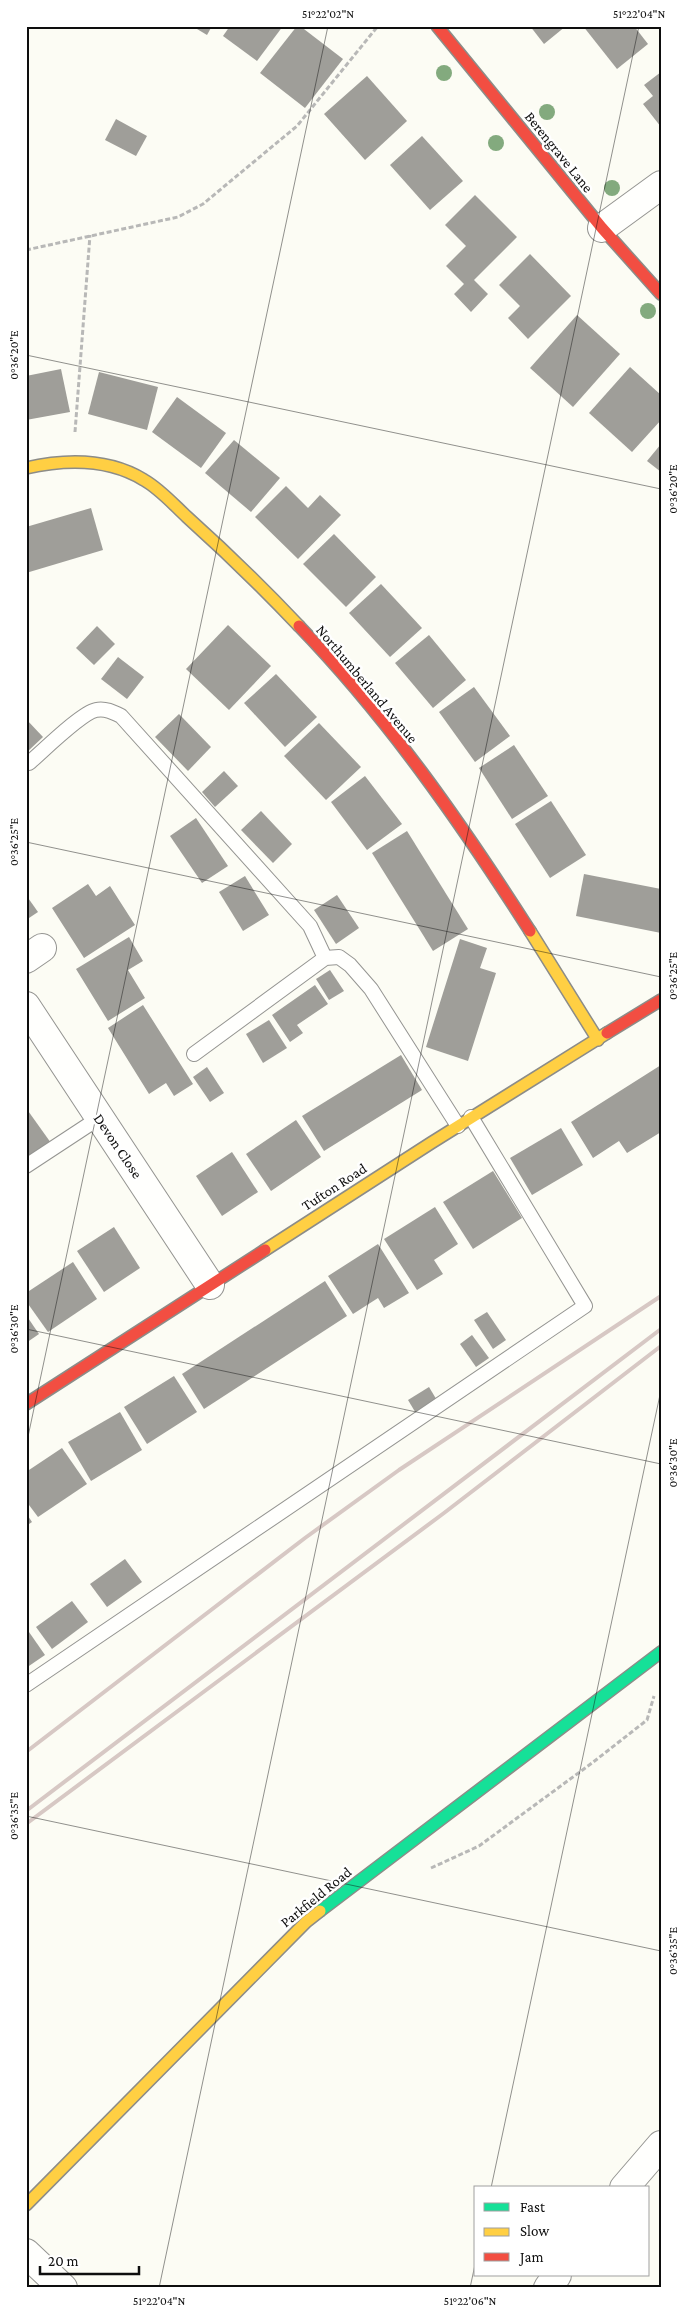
<svg xmlns="http://www.w3.org/2000/svg" width="687" height="2314" viewBox="0 0 687 2314" font-family="'Crimson Pro',serif">
	<rect width="100%" height="100%" fill="#fcfcf4"/>
	<g fill="#9f9e99">
		<polygon points="192,26 212,26 207,35"/>
		<polygon points="230,26 283,26 257,61 223,36"/>
		<polygon points="297,26 300,26 343,59 305,108 260,73"/>
		<polygon points="530,26 566,26 544,44"/>
		<polygon points="583,26 634,26 648,44 617,69"/>
		<polygon points="661,72 661,127 643,104 653,96 644,85"/>
		<polygon points="367,76 407,121 365,160 324,114"/>
		<polygon points="116,119 147,136 136,156 105,140"/>
		<polygon points="422,136 463,181 430,210 390,165"/>
		<polygon points="475,195 517,237 474,280 488,294 471,312 454,294 464,284 446,266 466,246 445,225"/>
		<polygon points="530,254 571,296 528,339 508,318 520,306 499,285"/>
		<polygon points="577,315 620,354 573,407 530,368"/>
		<polygon points="630,367 661,395 661,420 632,452 589,413"/>
		<polygon points="61,369 70,412 26,420 26,376"/>
		<polygon points="99,372 158,387 147,430 88,414"/>
		<polygon points="177,397 226,433 201,468 152,432"/>
		<polygon points="234,440 280,478 251,512 205,473"/>
		<polygon points="661,444 661,472 647,461"/>
		<polygon points="286,486 308,508 320,495 341,515 298,559 255,517"/>
		<polygon points="91,508 103,550 26,573 26,527"/>
		<polygon points="334,534 376,577 346,607 303,564"/>
		<polygon points="381,584 422,628 390,657 349,613"/>
		<polygon points="228,625 271,666 229,710 186,669"/>
		<polygon points="97,626 115,644 94,665 76,648"/>
		<polygon points="429,635 466,680 433,708 395,663"/>
		<polygon points="118,657 144,677 127,699 101,679"/>
		<polygon points="276,674 317,717 285,747 244,703"/>
		<polygon points="474,687 510,736 475,762 439,712"/>
		<polygon points="179,714 211,747 188,771 155,737"/>
		<polygon points="26,719 43,737 26,753"/>
		<polygon points="319,723 361,767 326,800 284,756"/>
		<polygon points="514,745 548,796 512,819 479,768"/>
		<polygon points="224,771 238,786 215,807 202,792"/>
		<polygon points="365,776 402,824 367,850 331,802"/>
		<polygon points="551,801 586,855 550,878 515,824"/>
		<polygon points="261,811 292,844 273,863 241,830"/>
		<polygon points="196,818 228,866 202,883 170,836"/>
		<polygon points="407,831 468,929 433,951 372,853"/>
		<polygon points="584,874 661,889 661,933 576,916"/>
		<polygon points="245,876 269,915 243,931 219,892"/>
		<polygon points="88,884 96,896 110,886 135,925 84,958 52,908"/>
		<polygon points="26,895 38,912 26,920"/>
		<polygon points="337,895 359,928 336,944 314,910"/>
		<polygon points="129,937 143,961 128,970 145,998 108,1021 76,969"/>
		<polygon points="460,939 487,948 480,968 496,973 468,1061 426,1047"/>
		<polygon points="330,970 344,991 329,1000 316,979"/>
		<polygon points="315,985 328,1004 297,1025 303,1033 290,1042 272,1015"/>
		<polygon points="143,1005 193,1084 174,1096 166,1083 149,1094 108,1028"/>
		<polygon points="269,1020 287,1048 263,1063 246,1034"/>
		<polygon points="401,1055 422,1090 324,1151 302,1116"/>
		<polygon points="661,1065 661,1132 627,1153 619,1141 593,1158 571,1122"/>
		<polygon points="207,1067 224,1093 210,1102 193,1077"/>
		<polygon points="26,1108 51,1143 26,1160"/>
		<polygon points="296,1120 321,1157 271,1191 246,1154"/>
		<polygon points="561,1128 583,1165 532,1195 510,1158"/>
		<polygon points="232,1152 258,1192 222,1216 196,1176"/>
		<polygon points="493,1171 522,1218 473,1249 443,1202"/>
		<polygon points="435,1207 458,1244 434,1260 443,1274 417,1290 384,1239"/>
		<polygon points="114,1227 140,1268 104,1292 77,1251"/>
		<polygon points="378,1244 409,1293 384,1308 378,1298 353,1314 328,1276"/>
		<polygon points="73,1262 97,1299 48,1332 26,1301 26,1293"/>
		<polygon points="325,1281 347,1316 204,1409 182,1374"/>
		<polygon points="487,1312 506,1340 493,1349 474,1320"/>
		<polygon points="26,1315 39,1334 26,1343"/>
		<polygon points="472,1335 489,1358 476,1367 460,1344"/>
		<polygon points="174,1376 197,1412 147,1444 124,1407"/>
		<polygon points="429,1387 438,1402 417,1415 408,1400"/>
		<polygon points="120,1412 142,1450 91,1481 68,1442"/>
		<polygon points="62,1448 87,1484 38,1517 26,1501 26,1472"/>
		<polygon points="26,1513 32,1522 26,1526"/>
		<polygon points="125,1559 142,1582 107,1607 90,1584"/>
		<polygon points="72,1601 88,1622 52,1649 36,1627"/>
		<polygon points="29,1632 45,1655 26,1668 26,1634"/>
	</g>
	<g fill="none" stroke-linecap="round" stroke-linejoin="round">
		<defs>
			<g id="lane">
				<path d="M29,763C42,752 81,713 96,710C105,708 113,712 121,716L310,926L325,958"/>
				<polyline points="194,1054 325,958 339,957 350,965 371,989 458,1126"/>
				<polyline points="26,1166 99,1118"/>
				<polyline points="26,1685 585,1306 471,1117"/>
			</g>
			<g id="street">
				<polyline points="602,228 661,185"/>
				<polyline points="26,959 42,948"/>
				<polyline points="26,1006 210,1285"/>
				<polyline points="624,2188 661,2145"/>
				<polyline points="26,2253 63,2288"/>
				<polyline points="548,2288 557,2275"/>
			</g>
			<polyline id="fast" points="320,1911 661,1652"/>
			<g id="slow">
				<path d="M26,468C66,459 108,458 144,480C160,489 174,505 187,517C226,552 263,588 299,626"/>
				<polyline points="530,931 598,1040"/>
				<polyline points="265,1250 431,1143 607,1033"/>
				<polyline points="26,2205 306,1922 320,1911"/>
			</g>
			<g id="jam">
				<polyline points="437,26 602,228 661,294"/>
				<path d="M299,626C388,718 461,823 530,931"/>
				<polyline points="607,1033 661,1000"/>
				<polyline points="26,1404 265,1250"/>
			</g>
		</defs>
		<use href="#lane" stroke="#959592" stroke-width="16"/>
		<use href="#street" stroke="#959592" stroke-width="30"/>
		<use href="#fast" stroke="#8c8c88" stroke-width="14"/>
		<use href="#slow" stroke="#8c8c88" stroke-width="14"/>
		<use href="#jam" stroke="#8c8c88" stroke-width="14"/>
		<g stroke="#b8b8b7" stroke-width="3" stroke-dasharray="5 2.5" stroke-linecap="butt">
			<polyline points="26,250 178,217 203,204 297,126 378,26"/>
			<polyline points="75,432 90,235"/>
			<polyline points="431,1868 479,1846 592,1763 647,1720 654,1696"/>
		</g>
		<use href="#lane" stroke="#fffffd" stroke-width="14"/>
		<use href="#street" stroke="#fffffd" stroke-width="28"/>
		<use href="#fast" stroke="#16e098" stroke-width="11"/>
		<use href="#slow" stroke="#ffcf43" stroke-width="11"/>
		<use href="#jam" stroke="#f24e42" stroke-width="11"/>
		<g stroke="#d7c8c4" stroke-width="4">
			<polyline points="26,1752 305,1538 399,1470 661,1296"/>
			<polyline points="26,1811 661,1329"/>
			<polyline points="26,1824 444,1513 661,1346"/>
		</g>
	</g>
	<g fill="#83aa7e">
		<circle cx="444" cy="73" r="8"/>
		<circle cx="547" cy="112" r="8"/>
		<circle cx="496" cy="143" r="8"/>
		<circle cx="612" cy="188" r="8"/>
		<circle cx="648" cy="311" r="8"/>
	</g>
	<path fill="none" stroke="#0e0e0e" stroke-width="1" stroke-opacity="0.45" d="M26,355L661,489M26,842L661,977M26,1329L661,1464M26,1446L328,26M26,1816L661,1951M491,2188L661,1390M159,2288L639,26M470,2288L476,2260"/>
	<g text-anchor="middle" dominant-baseline="central" stroke-width="5" stroke-linejoin="round" paint-order="stroke">
		<g font-size="15" fill="#0e0e0e" stroke="#fff">
			<text transform="translate(559 152) rotate(51)">Berengrave Lane</text>
			<text transform="translate(367 684) rotate(50)">Northumberland Avenue</text>
			<text transform="translate(118 1146) rotate(56)">Devon Close</text>
			<text transform="translate(334 1187) rotate(-33)">Tufton Road</text>
			<text transform="translate(316 1897) rotate(-39)">Parkfield Road</text>
		</g>
	</g>
	<rect width="687" height="2314" fill="none" stroke="#ffffff" stroke-width="55"/>
	<rect x="474" y="2186" width="175" height="90" fill="#ffffff" stroke="#9f9f9f"/>
	<rect x="484" y="2203" width="25" height="8" fill="#16e098" stroke="#9f9f9f"/>
	<text x="520" y="2212" font-size="15" fill="#0e0e0e">Fast</text>
	<rect x="484" y="2228" width="25" height="8" fill="#ffcf43" stroke="#9f9f9f"/>
	<text x="520" y="2236" font-size="15" fill="#0e0e0e">Slow</text>
	<rect x="484" y="2253" width="25" height="8" fill="#f24e42" stroke="#9f9f9f"/>
	<text x="520" y="2262" font-size="15" fill="#0e0e0e">Jam</text>
	<path d="M40 2266v8h99v-8" fill="none" stroke="#0e0e0e" stroke-width="2.5"/>
	<text x="48" y="2266" font-size="15" fill="#0e0e0e" stroke="#ffffff" stroke-width="4" paint-order="stroke">20 m</text>
	<rect x="28" y="28" width="632" height="2258" fill="none" stroke="#0e0e0e" stroke-width="2"/>
	<g font-size="12" text-anchor="middle" fill="#0e0e0e">
		<text x="328" y="18">51°22'02"N</text>
		<text x="639" y="18">51°22'04"N</text>
		<text transform="translate(14 355) rotate(-90)" y="4">0°36'20"E</text>
		<text transform="translate(673 489) rotate(-90)" y="4">0°36'20"E</text>
		<text transform="translate(14 842) rotate(-90)" y="4">0°36'25"E</text>
		<text transform="translate(673 976) rotate(-90)" y="4">0°36'25"E</text>
		<text transform="translate(14 1329) rotate(-90)" y="4">0°36'30"E</text>
		<text transform="translate(673 1463) rotate(-90)" y="4">0°36'30"E</text>
		<text transform="translate(14 1816) rotate(-90)" y="4">0°36'35"E</text>
		<text transform="translate(673 1951) rotate(-90)" y="4">0°36'35"E</text>
		<text x="159" y="2305">51°22'04"N</text>
		<text x="470" y="2305">51°22'06"N</text>
	</g>
</svg>
